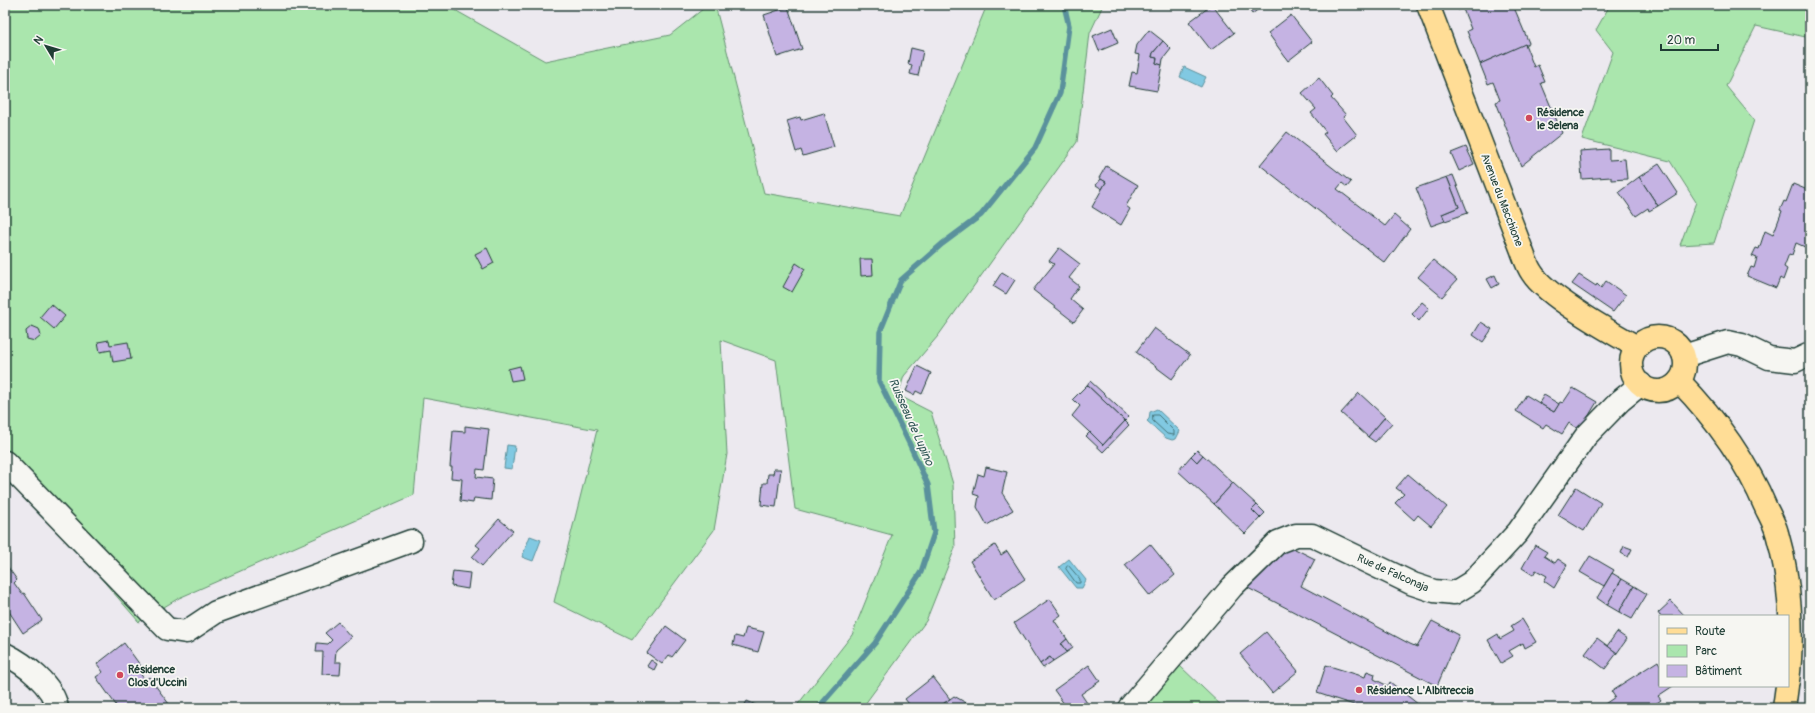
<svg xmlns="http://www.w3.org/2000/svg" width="1815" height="713" viewBox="0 0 1815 713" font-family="Pangolin,sans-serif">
	<rect width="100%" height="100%" fill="#ece9ef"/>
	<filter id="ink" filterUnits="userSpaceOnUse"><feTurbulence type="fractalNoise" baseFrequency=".025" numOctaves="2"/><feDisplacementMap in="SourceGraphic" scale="8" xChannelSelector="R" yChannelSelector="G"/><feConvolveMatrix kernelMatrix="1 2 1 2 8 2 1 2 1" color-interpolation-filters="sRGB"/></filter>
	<g filter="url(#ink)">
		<g fill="#aae6ad" stroke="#649270">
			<polygon points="5,5 446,5 545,61 670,35 708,5 715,5 764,193 900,216 987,5 1103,5 1090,33 1077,142 938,336 904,376 898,395 931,412 953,484 955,548 926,621 862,708 795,708 852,635 892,535 795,509 776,360 721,340 727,454 714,530 632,640 554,602 597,430 423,398 414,495 179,598 139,622 5,468"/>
			<polygon points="1610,5 1810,5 1810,38 1756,26 1726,86 1754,120 1714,243 1680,245 1696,202 1670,161 1582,139 1613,52 1596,30"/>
			<polygon points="1180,666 1224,708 1143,708"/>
		</g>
		<g fill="#81c9e2" stroke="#5a919c">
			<polygon points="1184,67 1206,77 1201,87 1180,77"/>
			<polygon points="1157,409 1180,431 1176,439 1172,440 1166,438 1147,421 1149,419 1150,412"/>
			<polygon points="507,445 515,446 512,469 504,468"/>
			<polygon points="530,536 541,540 533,561 522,557"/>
			<polygon points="1069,559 1086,580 1082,588 1076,588 1059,567"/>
		</g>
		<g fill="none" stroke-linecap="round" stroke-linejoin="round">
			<g stroke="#46757a" stroke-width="1">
				<polygon points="1153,415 1158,415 1174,431 1174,435 1167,434 1153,421"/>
				<polygon points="1068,565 1080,579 1080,583 1076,583 1066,569"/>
			</g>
			<polyline stroke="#5a919c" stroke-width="5.5" points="818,708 875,643 921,572 934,533 928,485 910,445 879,381 880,332 901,280 942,244 981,215 1035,148 1060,93 1069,26 1064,5"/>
		</g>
		<g fill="#c5b3e3" stroke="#1f3d34">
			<polygon points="1212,5 1234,33 1211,50 1189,22"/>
			<polygon points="1246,5 1264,5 1252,14"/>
			<polygon points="1456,5 1513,5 1529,43 1480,64 1467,31 1471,29 1463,9 1458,10"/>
			<polygon points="788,7 802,49 777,57 764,15"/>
			<polygon points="1291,15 1312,42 1288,61 1268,33"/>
			<polygon points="1112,28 1118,43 1099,51 1093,36"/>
			<polygon points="1149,30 1163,41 1153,53 1152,57 1157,58 1156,63 1162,65 1157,91 1129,86 1132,72 1137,73 1140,55 1135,54 1137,45"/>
			<polygon points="1163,41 1171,49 1163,59 1162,65 1156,63 1157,58 1152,57 1153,53"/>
			<polygon points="1525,44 1534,67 1538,65 1545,82 1541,83 1562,133 1521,166 1496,102 1500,100 1493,82 1488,84 1480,64"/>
			<polygon points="911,48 923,51 918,76 910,74 912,65 908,64"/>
			<polygon points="1319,78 1333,96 1331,98 1346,115 1343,117 1357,135 1337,151 1323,134 1326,132 1311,113 1316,109 1302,93"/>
			<polygon points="824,113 834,147 803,156 801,150 796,152 787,121 800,117 801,120"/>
			<polygon points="1287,132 1351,182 1347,187 1342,183 1337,189 1385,226 1394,215 1410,229 1385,263 1260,165"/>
			<polygon points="1466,147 1474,164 1459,171 1451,153"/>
			<polygon points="1609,149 1609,160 1625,159 1627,179 1611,180 1611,177 1582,179 1580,151"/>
			<polygon points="1659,164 1678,193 1658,206 1639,177"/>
			<polygon points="1106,166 1138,185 1126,206 1130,209 1121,225 1092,207 1106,182 1099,178"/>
			<polygon points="1453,175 1468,213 1445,221 1442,214 1459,207 1447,177"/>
			<polygon points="1447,177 1459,207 1442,214 1445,221 1431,226 1416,188"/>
			<polygon points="1639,177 1658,206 1649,211 1648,208 1636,216 1619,192"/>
			<polygon points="1101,179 1106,182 1102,189 1096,185"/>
			<polygon points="1793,184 1810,191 1810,235 1805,247 1796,243 1792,255 1789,254 1784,267 1787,269 1783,280 1780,278 1776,288 1747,276 1751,267 1754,268 1757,258 1752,256 1756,248 1759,249 1765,231 1773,235 1782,211 1780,210 1784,201 1786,202"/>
			<polygon points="487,248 494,263 483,269 475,254"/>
			<polygon points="1059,248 1080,264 1069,278 1079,286 1070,299 1083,310 1074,322 1033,290 1054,264 1049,261"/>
			<polygon points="860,259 872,259 873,275 861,276"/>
			<polygon points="1433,260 1457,280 1442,297 1418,277"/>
			<polygon points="796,263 805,269 792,292 783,287"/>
			<polygon points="1002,272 1015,280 1006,294 993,286"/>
			<polygon points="1495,275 1499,284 1492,288 1487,279"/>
			<polygon points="1579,275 1596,286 1597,284 1601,288 1606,281 1626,295 1613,312 1572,284"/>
			<polygon points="1422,302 1429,308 1419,321 1412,314"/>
			<polygon points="51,304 65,316 54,329 40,317"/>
			<polygon points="1481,322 1492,329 1483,342 1473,335"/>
			<polygon points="32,326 39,329 41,336 35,341 27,339 26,331"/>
			<polygon points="1154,328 1190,355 1172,379 1136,352"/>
			<polygon points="109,340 110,345 128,342 131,359 113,362 111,350 100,352 98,342"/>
			<polygon points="520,366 523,379 511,381 508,369"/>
			<polygon points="917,366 931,373 922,394 916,391 914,395 906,391"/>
			<polygon points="1090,381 1129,417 1125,421 1087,385"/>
			<polygon points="1087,385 1125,421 1103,445 1072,416 1080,406 1073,399"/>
			<polygon points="1573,388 1597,402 1580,430 1569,423 1562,434 1546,424 1543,428 1516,411 1526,395 1554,412 1560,402 1563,403"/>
			<polygon points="1359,393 1385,417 1368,437 1341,413"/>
			<polygon points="1544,395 1559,404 1554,412 1539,403"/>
			<polygon points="1385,417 1392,423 1375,442 1368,437"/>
			<polygon points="1125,421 1129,425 1103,452 1086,436 1090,432 1103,445"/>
			<polygon points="465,426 489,429 484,470 477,469 476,477 493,479 491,500 474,498 473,503 460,501 462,479 451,478 452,467 450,467 453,431 465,432"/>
			<polygon points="1197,450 1203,455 1197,462 1191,456"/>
			<polygon points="1203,455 1233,483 1214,504 1178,471 1191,456 1197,462"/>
			<polygon points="986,467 1007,472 1002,493 1013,510 987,525 977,507 979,496 973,494 978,474 984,476"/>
			<polygon points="774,469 781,469 776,507 761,505 763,483 767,483 768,474 773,474"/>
			<polygon points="1408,474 1447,507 1431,526 1418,515 1414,520 1395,503 1404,494 1396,488"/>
			<polygon points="1233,483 1257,505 1252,510 1260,518 1245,534 1214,504"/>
			<polygon points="1576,487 1601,503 1584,531 1558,515"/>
			<polygon points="1257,505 1265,513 1260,518 1252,510"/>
			<polygon points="499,519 513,531 482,566 472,557 480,548 476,545"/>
			<polygon points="1150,544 1175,575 1150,596 1125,565"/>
			<polygon points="995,545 1001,555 1007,551 1025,579 994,600 970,561"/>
			<polygon points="1535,545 1547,552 1544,556 1555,563 1558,559 1567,565 1554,588 1544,581 1547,576 1536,570 1533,575 1522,568"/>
			<polygon points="1289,546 1315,559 1301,586 1410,644 1417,647 1432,621 1459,635 1437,686 1246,587"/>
			<polygon points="1624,546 1632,549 1628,557 1621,553"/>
			<polygon points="1590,556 1614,570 1604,586 1580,572"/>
			<polygon points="5,563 17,580 14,583 22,594 24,593 42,620 23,633 8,610 6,612 5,611"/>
			<polygon points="453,571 470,573 468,589 451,586"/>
			<polygon points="1612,573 1622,579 1607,605 1597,598"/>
			<polygon points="1622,579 1634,586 1619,612 1607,605"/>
			<polygon points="1634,586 1647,594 1632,619 1619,612"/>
			<polygon points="1050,599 1061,615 1054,620 1067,639 1061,644 1067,652 1053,661 1050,657 1040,664 1014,623"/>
			<polygon points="1671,601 1685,616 1660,616 1658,613"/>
			<polygon points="1522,619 1536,642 1525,648 1523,643 1509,651 1513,656 1501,663 1488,640 1498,634 1500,639 1514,631 1511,626"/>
			<polygon points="338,622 351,637 336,650 335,662 341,662 340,675 322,674 323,652 316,652 317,643 328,644 332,640 325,633"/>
			<polygon points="666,626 685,640 672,657 669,655 662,664 647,653"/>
			<polygon points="746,628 764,632 758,652 733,645 735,636 743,638"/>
			<polygon points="1266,632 1298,671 1272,693 1240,654"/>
			<polygon points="1617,632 1627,639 1617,653 1607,646"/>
			<polygon points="1597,638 1617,653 1605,669 1585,654"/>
			<polygon points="1067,639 1073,648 1067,652 1061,644"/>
			<polygon points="124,643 143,669 139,672 145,680 149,677 172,708 118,708 96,677 103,672 97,664"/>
			<polygon points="1050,657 1053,661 1043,668 1040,664"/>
			<polygon points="651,660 657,664 654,670 647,666"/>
			<polygon points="1658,661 1660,665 1660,686 1673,686 1658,696 1661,700 1650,708 1646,704 1641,708 1599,708 1615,697 1611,691"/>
			<polygon points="1089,665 1100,681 1081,694 1087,703 1081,708 1067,708 1054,690"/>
			<polygon points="1326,665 1365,677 1367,671 1375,674 1374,679 1388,686 1390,682 1423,708 1363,708 1317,693"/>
			<polygon points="933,677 950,699 943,704 945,708 912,708 905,699"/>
			<polygon points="954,696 975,708 945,708 943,704"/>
			<polygon points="747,701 758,706 758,708 743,708"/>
		</g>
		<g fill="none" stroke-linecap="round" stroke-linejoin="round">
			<defs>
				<g id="minor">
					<polyline points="1684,356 1728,342 1742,345 1769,358 1795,361 1810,354"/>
					<polyline points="5,462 167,629 186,632 216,612 411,541"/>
					<path d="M5,654C25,664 53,685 57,708"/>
					<polyline points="1129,708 1232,587 1278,542 1296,535 1312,535 1413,584 1434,591 1454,593 1472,582 1518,532 1586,436 1620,401 1641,384"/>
				</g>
				<g id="major">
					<path d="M1428,5L1521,248C1524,256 1527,266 1532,273C1546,296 1612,333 1637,347"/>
					<circle cx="1658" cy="364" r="27"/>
					<path d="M1679,381C1715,418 1746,460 1766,508C1770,516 1775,525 1777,533C1790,578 1794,635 1788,681"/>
					<polyline points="1784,708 1787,686"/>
				</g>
			</defs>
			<use href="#minor" stroke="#1f3d34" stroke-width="25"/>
			<use href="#major" stroke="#1f3d34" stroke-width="25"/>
			<polyline stroke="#1f3d34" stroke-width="2.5" stroke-dasharray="3 3" stroke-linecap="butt" points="1808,693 1810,700"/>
			<use href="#minor" stroke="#f6f6f2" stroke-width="22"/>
			<use href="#major" stroke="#ffdd96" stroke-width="22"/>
		</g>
	</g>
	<g fill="#d1495b" stroke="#f6f6f2" stroke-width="1.5">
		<circle cx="1529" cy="118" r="4"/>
		<circle cx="120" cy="675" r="4"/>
		<circle cx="1359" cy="690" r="4"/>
	</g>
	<g text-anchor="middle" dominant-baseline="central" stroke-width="3.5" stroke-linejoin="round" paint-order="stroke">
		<g font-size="11" font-weight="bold" fill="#1f3d34" stroke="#f6f6f2" text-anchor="start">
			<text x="1537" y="112">Résidence<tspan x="1537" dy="13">le Selena</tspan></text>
			<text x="128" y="669">Résidence<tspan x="128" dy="13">Clos d'Uccini</tspan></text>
			<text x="1367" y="690">Résidence L'Albitreccia</text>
		</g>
		<g font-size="11" fill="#1f3d34" stroke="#f6f6f2">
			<text transform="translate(1502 200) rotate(69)">Avenue du Macchione</text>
			<text transform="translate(1393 573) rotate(24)">Rue de Falconaja</text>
		</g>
		<g font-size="12" font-style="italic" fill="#335957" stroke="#f6f6f2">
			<text transform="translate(911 422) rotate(66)">Ruisseau de Lupino</text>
		</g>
	</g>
	<rect width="1815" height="713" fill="none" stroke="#f6f6f2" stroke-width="20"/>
	<rect x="10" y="10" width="1795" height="693" fill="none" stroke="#1f3d34" stroke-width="1.5" filter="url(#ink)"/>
	<rect x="1659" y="615" width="130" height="72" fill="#f6f6f2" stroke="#a0aca6"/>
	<rect x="1667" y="628" width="20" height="6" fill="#ffdd96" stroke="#a0aca6"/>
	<text x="1695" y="635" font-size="12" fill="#1f3d34">Route</text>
	<rect x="1667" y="645" width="20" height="12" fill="#aae6ad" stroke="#a0aca6"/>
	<text x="1695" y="655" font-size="12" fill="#1f3d34">Parc</text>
	<rect x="1667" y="665" width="20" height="12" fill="#c5b3e3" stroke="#a0aca6"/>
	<text x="1695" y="675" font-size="12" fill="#1f3d34">Bâtiment</text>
	<g transform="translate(46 46) rotate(308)" stroke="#f6f6f2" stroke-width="3" paint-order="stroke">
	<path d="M0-3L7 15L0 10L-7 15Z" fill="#1f3d34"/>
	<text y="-6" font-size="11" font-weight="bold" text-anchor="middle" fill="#1f3d34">N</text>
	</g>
	<path d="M1661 44v6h57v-6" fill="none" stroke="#1f3d34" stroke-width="2"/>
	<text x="1667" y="44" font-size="12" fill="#1f3d34" stroke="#f6f6f2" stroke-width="3" paint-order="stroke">20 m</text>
</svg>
